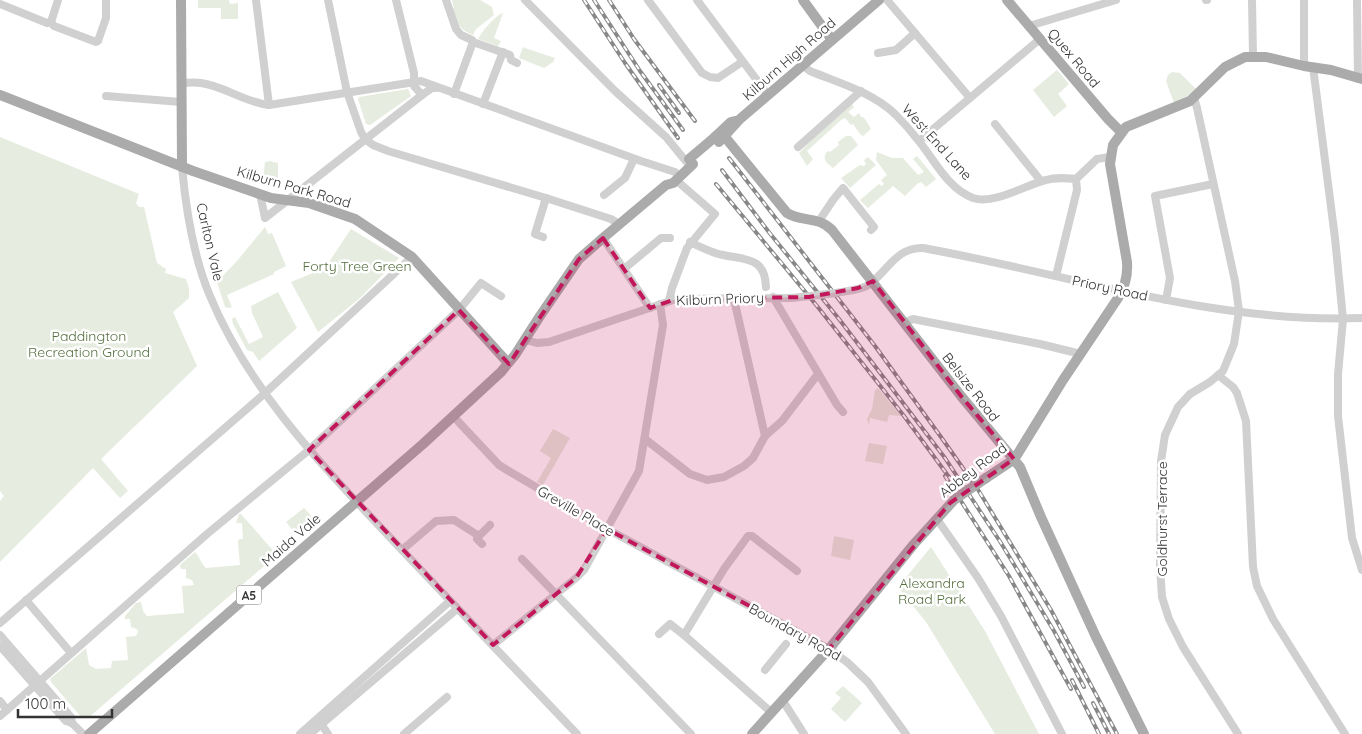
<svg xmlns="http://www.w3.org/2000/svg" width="1362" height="734" viewBox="0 0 1362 734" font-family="Quicksand,sans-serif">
	<rect width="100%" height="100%" fill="#fff"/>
	<g fill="#e6ecdf">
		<polygon points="198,0 229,0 230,4 238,3 238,19 221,19 221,8 198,8"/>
		<path d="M452,0H480L492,7L494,15L476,29L473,35C459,29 456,22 451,9L454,8Z"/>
		<path d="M503,13L494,38L501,41L498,46L478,39C482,31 496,15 503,13Z"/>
		<polygon points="523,47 525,48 555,58 553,62 544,68 519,58"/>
		<polygon points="1057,70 1069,84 1058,94 1067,106 1054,117 1033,90"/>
		<polygon points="1172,72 1180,73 1196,89 1190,95 1174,103 1166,81 1168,75"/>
		<polygon points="408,89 411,96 370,125 366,124 358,99 359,97"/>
		<path d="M848,102L851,103L854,107L848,112L854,117L859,113L861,117H863C867,121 868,124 871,129L863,136L860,134L853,124L851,125L845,118L841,120L807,151L813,159L807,166L799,153Z"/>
		<path d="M846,136H851L858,145L833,168L826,162C824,158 824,154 828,151L830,152L839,145L838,142Z"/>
		<polygon points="0,137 139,194 136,203 139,207 144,207 157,263 166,269 165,273 186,279 189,288 189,298 173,312 197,366 101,459 128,491 120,498 93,468 0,562 0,501 4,496 0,491"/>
		<polygon points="877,152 892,158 903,158 918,175 924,172 913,159 917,156 936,179 926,187 921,182 917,184 905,196 893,186 868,208 860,200 879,184 881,186 884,184 881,180 887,175 876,160"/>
		<polygon points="868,157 876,165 850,188 841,178 860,165 864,166 866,164 864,160"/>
		<polygon points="270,161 278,163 278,183 263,181 265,162"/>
		<polygon points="265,227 268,234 272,233 286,266 274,272 274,274 227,295 232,307 228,308 225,307 217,282 237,261"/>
		<polygon points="351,229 399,258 360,298 318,332 291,282 325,268"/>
		<polygon points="278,292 297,328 259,361 253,352 247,350 233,324 232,319 235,317 249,344 263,337 252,313 251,306"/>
		<polygon points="878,388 901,416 889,415 887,422 870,418 869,425 867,419 872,409 875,390"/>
		<polygon points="553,429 570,438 543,485 537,482 551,458 540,451"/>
		<polygon points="869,443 887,446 883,464 865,461"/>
		<polygon points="304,508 313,518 295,533 286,522"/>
		<path d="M239,514H241L277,555L88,718H82L51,682L50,679L86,648L89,665L96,669L111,668L112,661L128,660L126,637L136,636L138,632L137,629L131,627L130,619H125V616L136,603L141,602L143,611L147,616L184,613L182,586L194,585L192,580L186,578V569H181L180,565L195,552C201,558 199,561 206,568L240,565L238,542L239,539H243L242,523H236Z"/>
		<polygon points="834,536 854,540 850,560 831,556"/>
		<polygon points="931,547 985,631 1039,734 995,734 926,622 898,587"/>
		<polygon points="843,686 862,703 845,722 831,709 841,698 835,693"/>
	</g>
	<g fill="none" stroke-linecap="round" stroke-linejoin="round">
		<g stroke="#d0d0d0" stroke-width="8">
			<polyline points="256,0 269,105"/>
			<polyline points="328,0 347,92 361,132 365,139 373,145 388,151 546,198 611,219 619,224"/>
			<polyline points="396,0 414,73 414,86 422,95"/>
			<polyline points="446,0 456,29 461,35 472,40 473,42"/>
			<polyline points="525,0 615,91 666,137 689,165"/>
			<polyline points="648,0 702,73 710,77 718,78 742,62"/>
			<polyline points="697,0 768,95"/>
			<polyline points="887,0 970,98"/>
			<polyline points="1206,0 1207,0"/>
			<polyline points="1252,0 1253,56"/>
			<polyline points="1304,0 1304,66"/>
			<polyline points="1357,0 1358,79"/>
			<polyline points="0,4 47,23 51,22 54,26 96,42 98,41 106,18 106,0"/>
			<polyline points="51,22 58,0"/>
			<polyline points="1029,26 1116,0"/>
			<polyline points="878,53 896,50 915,33"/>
			<path d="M802,65L810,71C839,83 872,92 895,114C903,122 911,131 918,140C934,159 947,188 973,198C994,205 1025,185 1046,180C1056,177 1066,178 1076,179L1097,159L1110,157"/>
			<polyline points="1313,67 1335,238 1343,319 1338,374 1338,416 1352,538 1362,570"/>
			<path d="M181,83C187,83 194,82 201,83C224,86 244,102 269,105L421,81L641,161L675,172"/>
			<polyline points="454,94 473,42 510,55 511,60 517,63"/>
			<polyline points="106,96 181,102"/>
			<polyline points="1194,98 1197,108 1235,281 1239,311 1234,344 1223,371 1210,382 1190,394 1178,407 1165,435 1161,461 1160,567 1162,597 1169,619 1183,647 1238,734"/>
			<polyline points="483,104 503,52"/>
			<polyline points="995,124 1041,181"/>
			<polyline points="919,141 1040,39"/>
			<polyline points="798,147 861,91"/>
			<path d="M182,167C186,211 193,256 210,296C251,395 328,471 400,548C459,610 518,672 577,734"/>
			<polyline points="260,194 265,218 422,95 432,88 437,88"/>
			<polyline points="604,195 625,178 634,159"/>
			<polyline points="819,221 833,200 843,188 874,227 871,230"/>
			<polyline points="543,237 535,234 546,198"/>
			<polyline points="603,238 650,308"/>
			<path d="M690,242C700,247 712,253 723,255C746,260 765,257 766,287"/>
			<polyline points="624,269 661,238 670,238"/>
			<polyline points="1056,276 1077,190 1076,179"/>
			<path d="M836,293C846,291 862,290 870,284C888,270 897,247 923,248C1068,274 1213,324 1362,318"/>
			<polyline points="773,297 837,405 843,412"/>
			<polyline points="734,299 765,436"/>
			<polyline points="1166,300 1170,278 1155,196 1213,184"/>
			<polyline points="669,301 672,288 687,248 715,214 676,180"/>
			<polyline points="904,323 913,319 1040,344 1081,354"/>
			<polyline points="526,340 537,343 549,342 676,299 792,298"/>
			<polyline points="1218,375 1233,387 1237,393 1246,421 1253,567 1257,586 1273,619 1345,734"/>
			<polyline points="453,416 499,465 507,470 607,529 829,649 847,662 868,682 906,734"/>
			<polyline points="645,439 690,474 707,480 724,477 744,466 753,458 765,436 782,421 818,374"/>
			<polyline points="937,519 978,578 1001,616 1062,734"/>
			<polyline points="479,536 490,525"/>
			<polyline points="402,550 436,521 454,520 479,536 477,539 482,544"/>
			<polyline points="522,559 691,734"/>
			<polyline points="26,600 71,653"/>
			<polyline points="0,623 264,394 412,257"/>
			<polyline points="659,634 670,624 684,635 724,569 748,536 752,536 797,571"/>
			<polyline points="0,635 71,717 72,723"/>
			<polyline points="684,635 772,713"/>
			<polyline points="493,645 576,578 584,570 639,471 663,325 660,304"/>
			<polyline points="0,646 66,721 72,723 83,734"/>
			<polyline points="765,670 786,644"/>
			<polyline points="0,701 7,710"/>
			<polyline points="783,701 804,734"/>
			<polyline points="0,716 207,534 309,450 459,310 481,283 501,296"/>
			<polyline points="319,721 328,734"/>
			<polyline points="300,734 450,601"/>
			<polyline points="310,734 457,609"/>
			<polyline points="404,734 447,697"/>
		</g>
		<g stroke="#ababab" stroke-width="10">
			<polyline points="181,0 182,167"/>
			<polyline points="803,0 832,40"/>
			<polyline points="1007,0 1108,119 1121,132"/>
			<polyline points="0,95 193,171 271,198 309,203 355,219 412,257 508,363"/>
			<polyline points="715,137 731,122 735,121"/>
			<path d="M725,137L787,213C801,222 819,216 832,230L961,396L1020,467L1041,517L1096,637L1144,734"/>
			<polyline points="719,142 740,119 879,0"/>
			<path d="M986,478L1010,462L1017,455L1063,380L1118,298C1125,287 1128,275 1127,262L1110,164L1113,145L1126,127L1190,101L1225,67L1245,57H1266L1304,66L1331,70L1362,79"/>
			<polyline points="89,734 423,444 501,372 515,355 540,316 579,259 603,238 666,185 673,183 693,164"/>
			<polyline points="752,734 829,649 914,544 955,499"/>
		</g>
		<defs>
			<g id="rail">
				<polyline points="584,0 625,63 678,138"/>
				<polyline points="594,0 640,71 683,130"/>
				<polyline points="609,0 634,39 695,121"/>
				<polyline points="659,85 679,113"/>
				<polyline points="729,158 875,346 941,437 977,488 1051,610 1117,734"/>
				<polyline points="722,170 768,231 839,319 945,458 1001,543 1054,631 1084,687"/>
				<polyline points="716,184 817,306 904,416 952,481"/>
				<polyline points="945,476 1009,576 1071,689"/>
				<polyline points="1072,680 1099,734"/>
				<polyline points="1093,703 1109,734"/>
			</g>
		</defs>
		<use href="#rail" stroke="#888" stroke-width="4"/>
		<use href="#rail" stroke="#fff" stroke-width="2" stroke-dasharray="5.5" stroke-linecap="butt"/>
		<polyline stroke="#d0d0d0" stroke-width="8" points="792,298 836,293"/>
		<g stroke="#ababab" stroke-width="10">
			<polyline points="689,159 715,137"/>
			<polyline points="955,499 986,478"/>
		</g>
	</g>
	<path fill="#c2185b" fill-opacity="0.2" stroke="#c2185b" stroke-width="4" stroke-dasharray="10 6" stroke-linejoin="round" d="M603,238L650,308L676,299L809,297L858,288L873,281L961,396L1014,459L950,503L829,649L607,529L576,578L493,645L309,450L459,310L509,364L579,259Z"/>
	<g text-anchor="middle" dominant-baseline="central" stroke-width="5" stroke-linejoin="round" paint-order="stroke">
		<rect fill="#fff" stroke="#707070" stroke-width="1" x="236.5" y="585.5" width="25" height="19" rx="4"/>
		<g font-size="12" font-weight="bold" fill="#333">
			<text x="249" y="595">A5</text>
		</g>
		<g font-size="14" fill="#333" stroke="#fff">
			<text transform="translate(1074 58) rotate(50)">Quex Road</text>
			<text transform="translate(789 59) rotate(-41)">Kilburn High Road</text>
			<text transform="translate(937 142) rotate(48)">West End Lane</text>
			<text transform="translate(294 187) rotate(16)">Kilburn Park Road</text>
			<text transform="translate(210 242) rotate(77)">Carlton Vale</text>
			<text transform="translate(1110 288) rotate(12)">Priory Road</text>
			<text transform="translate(720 299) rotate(-2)">Kilburn Priory</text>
			<text transform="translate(971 387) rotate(52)">Belsize Road</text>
			<text transform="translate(973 470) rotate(-37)">Abbey Road</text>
			<text transform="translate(576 511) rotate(30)">Greville Place</text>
			<text transform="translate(1162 519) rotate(-90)">Goldhurst Terrace</text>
			<text transform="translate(291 540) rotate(-41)">Maida Vale</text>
			<text transform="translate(795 632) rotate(29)">Boundary Road</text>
		</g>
		<g font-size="14" fill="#56703f" stroke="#fff">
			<text x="357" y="266">Forty Tree Green</text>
			<text x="89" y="336">Paddington<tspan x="89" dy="16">Recreation Ground</tspan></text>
			<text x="932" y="583">Alexandra<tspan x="932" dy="16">Road Park</tspan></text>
		</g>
	</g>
	<path d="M18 709v8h94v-8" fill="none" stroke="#333333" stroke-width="2.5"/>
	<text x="25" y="709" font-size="15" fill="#333333" stroke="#ffffff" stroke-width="4" paint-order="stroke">100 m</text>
</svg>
